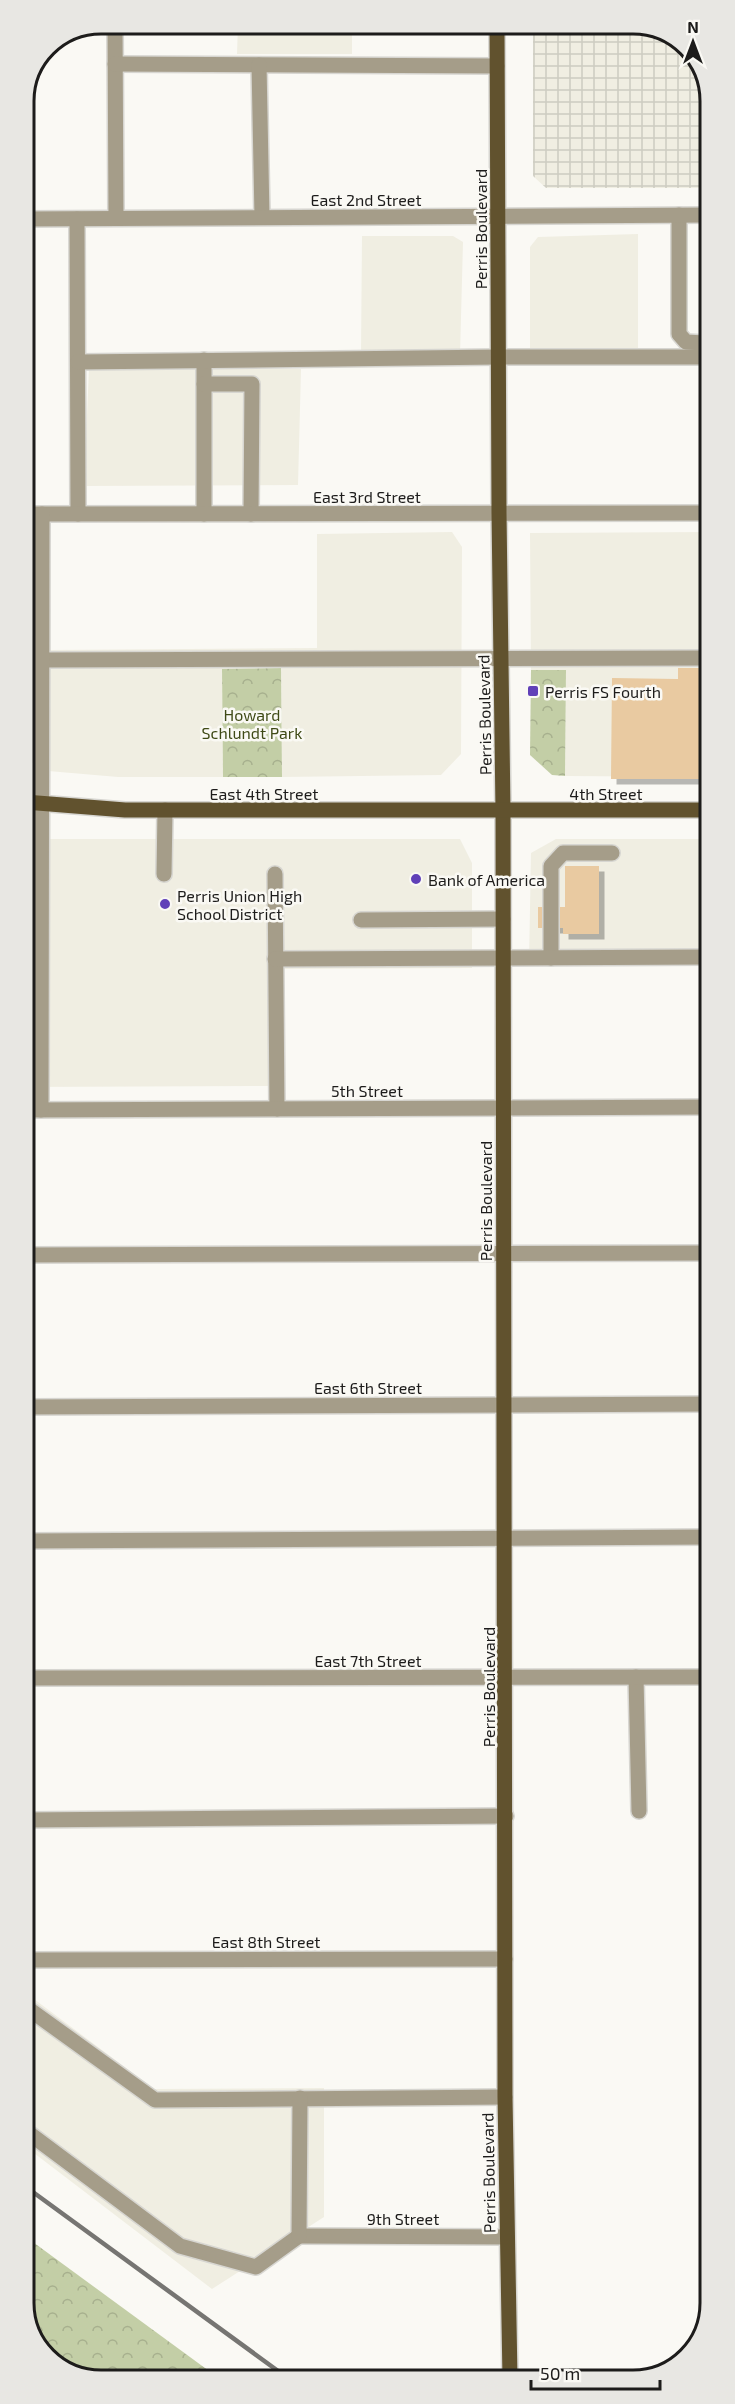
<svg xmlns="http://www.w3.org/2000/svg" width="735" height="2404" viewBox="0 0 735 2404" font-family="'Exo 2',sans-serif">
	<defs>
		<pattern id="industrial-grid" width="8" height="8" patternUnits="userSpaceOnUse" patternTransform="scale(1.5)"><rect width="8" height="8" fill="#f0eee2"/><path d="M0 4h8M4 0v8" fill="none" stroke="#cdccc1"/></pattern>
		<pattern id="park-crowns" width="20" height="18" patternUnits="userSpaceOnUse" patternTransform="scale(1.5)"><rect width="20" height="18" fill="#c3cea6"/><path d="M2 6a3 3 0 1 1 6 0M12 15a3 3 0 1 1 6 0" fill="none" stroke="#a7b08e"/></pattern>
		<filter id="shadow"><feDropShadow dx="5.5" dy="5.5" stdDeviation="0" flood-color="#0004"/></filter>
	</defs>
	<rect width="100%" height="100%" fill="#faf9f4"/>
	<g fill="#f0eee2">
		<polygon points="238,24 352,24 352,54 237,54"/>
		<polygon points="638,234 638,348 530,348 530,247 538,237"/>
		<polygon points="362,236 453,236 463,242 460,355 361,354"/>
		<polygon points="89,368 301,369 298,485 84,486"/>
		<polygon points="452,532 462,547 461,754 441,775 282,777 281,669 222,669 223,777 118,777 25,769 25,534 45,534 48,650 317,648 317,534"/>
		<polygon points="709,532 709,777 565,776 566,670 531,670 530,533"/>
		<polygon points="25,834 48,839 460,839 472,863 472,968 283,969 283,1086 25,1087"/>
		<polygon points="556,839 709,839 709,962 529,964 531,853"/>
		<polygon points="26,1993 154,2089 324,2088 324,2217 212,2289 26,2147"/>
	</g>
	<polygon fill="url(#industrial-grid)" points="533,24 639,24 684,43 708,81 709,188 546,188 533,176"/>
	<g fill="url(#park-crowns)">
		<polygon points="281,668 282,777 223,777 222,669"/>
		<polygon points="531,670 566,670 565,776 552,775 530,755"/>
		<polygon points="26,2237 220,2379 96,2380 51,2361 27,2323"/>
	</g>
	<g fill="#e9caa1" filter="url(#shadow)">
		<polygon points="678,668 709,668 709,779 611,779 612,678 678,679"/>
		<polygon points="565,866 599,866 599,934 563,934 563,928 538,928 538,907 565,907"/>
	</g>
	<g fill="none" stroke-linecap="round" stroke-linejoin="round">
		<defs>
			<g id="minor">
				<polyline points="115,24 116,218"/>
				<polyline points="115,64 497,66"/>
				<polyline points="259,65 262,217"/>
				<polyline points="679,215 679,334 686,342 704,343 709,340"/>
				<polyline points="24,219 709,215"/>
				<polyline points="77,219 78,514"/>
				<polyline points="204,360 204,514"/>
				<polyline points="78,362 498,357 709,357"/>
				<polyline points="204,384 252,384 251,514"/>
				<polyline points="24,514 709,513"/>
				<polyline points="41,660 709,658"/>
				<polyline points="164,874 165,810"/>
				<polyline points="275,874 277,1109"/>
				<polyline points="361,920 503,919"/>
				<polyline points="551,958 551,866 563,853 612,853"/>
				<polyline points="275,959 709,957"/>
				<polyline points="25,1110 710,1107"/>
				<polyline points="41,1110 42,514"/>
				<polyline points="25,1255 710,1253"/>
				<polyline points="25,1407 710,1404"/>
				<polyline points="26,1541 710,1537"/>
				<polyline points="636,1677 639,1811"/>
				<polyline points="26,1678 710,1677"/>
				<polyline points="26,1820 506,1816"/>
				<polyline points="26,1960 505,1959"/>
				<polyline points="26,2007 155,2100 505,2097"/>
				<polyline points="26,2131 180,2246 256,2267 299,2236"/>
				<polyline points="299,2236 507,2237"/>
				<polyline points="299,2236 300,2098"/>
			</g>
			<g id="major">
				<polyline points="497,24 499,513 503,811 505,2097 510,2378"/>
				<polyline points="25,802 125,810 709,810"/>
			</g>
		</defs>
		<use href="#minor" stroke="#d7d6d1" stroke-width="18"/>
		<use href="#major" stroke="#d7d6d1" stroke-width="18"/>
		<use href="#minor" stroke="#a59d89" stroke-width="15"/>
		<use href="#major" stroke="#61522e" stroke-width="15"/>
		<polyline stroke="#767572" stroke-width="4.5" points="26,2187 289,2379"/>
	</g>
	<g fill="#6040b8" stroke="#faf9f4" stroke-width="2">
		<rect x="527" y="685" width="12" height="12" rx="3"/>
		<circle cx="416" cy="879" r="6"/>
		<circle cx="165" cy="904" r="6"/>
	</g>
	<g text-anchor="middle" dominant-baseline="central" stroke-width="5" stroke-linejoin="round" paint-order="stroke">
		<g font-size="16" fill="#1d1c1b" stroke="#faf9f4">
			<text x="366" y="199">East 2nd Street</text>
			<text transform="translate(480 229) rotate(-90)">Perris Boulevard</text>
			<text x="367" y="496">East 3rd Street</text>
			<text transform="translate(484 715) rotate(-91)">Perris Boulevard</text>
			<text x="264" y="793">East 4th Street</text>
			<text x="606" y="793">4th Street</text>
			<text x="367" y="1090">5th Street</text>
			<text transform="translate(485 1201) rotate(-90)">Perris Boulevard</text>
			<text x="368" y="1387">East 6th Street</text>
			<text x="368" y="1660">East 7th Street</text>
			<text transform="translate(488 1687) rotate(-90)">Perris Boulevard</text>
			<text x="266" y="1941">East 8th Street</text>
			<text transform="translate(488 2173) rotate(-91)">Perris Boulevard</text>
			<text x="403" y="2218">9th Street</text>
		</g>
		<g font-size="16" fill="#1d1c1b" stroke="#faf9f4" text-anchor="start">
			<text x="545" y="691">Perris FS Fourth</text>
			<text x="428" y="879">Bank of America</text>
			<text x="177" y="895">Perris Union High<tspan x="177" dy="18">School District</tspan></text>
		</g>
		<g font-size="16" fill="#3f4a16" stroke="#faf9f4">
			<text x="252" y="714">Howard<tspan x="252" dy="18">Schlundt Park</tspan></text>
		</g>
	</g>
	<path d="M0 0H735V2404H0ZM101 34H633A67 67 0 0 1 700 101V2303A67 67 0 0 1 633 2370H101A67 67 0 0 1 34 2303V101A67 67 0 0 1 101 34Z" fill="#e8e7e3" fill-rule="evenodd"/>
	<path fill="none" stroke="#1d1c1b" stroke-width="3" d="M101 34H633A67 67 0 0 1 700 101V2303A67 67 0 0 1 633 2370H101A67 67 0 0 1 34 2303V101A67 67 0 0 1 101 34Z"/>
	<g transform="translate(693 42)" stroke="#faf9f4" stroke-width="4.5" paint-order="stroke">
	<path d="M0-4.5L10 22L0 15L-10 22Z" fill="#1d1c1b"/>
	<text y="-9" font-size="16" font-weight="bold" text-anchor="middle" fill="#1d1c1b">N</text>
	</g>
	<path d="M531 2380v9h129v-9" fill="none" stroke="#1d1c1b" stroke-width="3"/>
	<text x="540" y="2380" font-size="18" fill="#1d1c1b" stroke="#faf9f4" stroke-width="4.5" paint-order="stroke">50 m</text>
</svg>
